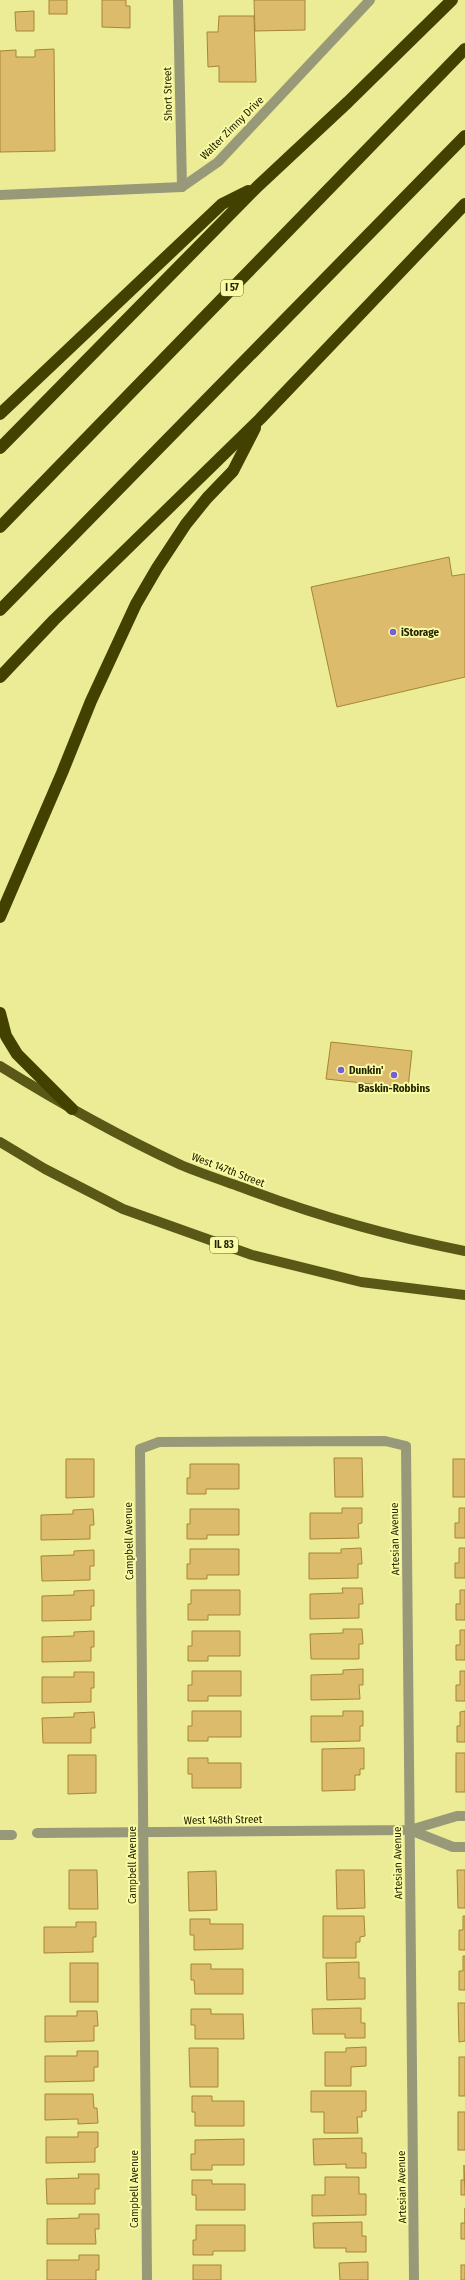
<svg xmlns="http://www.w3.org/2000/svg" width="465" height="2280" viewBox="0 0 465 2280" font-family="'Fira Sans Condensed',sans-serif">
	<rect width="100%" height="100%" fill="#ecec97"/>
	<g fill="#dcbc6c" stroke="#a58634">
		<rect x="49" y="0" width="18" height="14"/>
		<polygon points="102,0 126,0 126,6 130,6 130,28 102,27"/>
		<polygon points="254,0 305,0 305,30 255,31"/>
		<polygon points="34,11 34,31 16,31 15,12"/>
		<polygon points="219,16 254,16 256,82 219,82 219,66 208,67 207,32 218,32"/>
		<polygon points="54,49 55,151 0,152 0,51 16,50 16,57 35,57 35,50"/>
		<polygon points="449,557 452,576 465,574 465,677 337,707 311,587"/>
		<polygon points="331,1042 412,1051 408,1088 326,1079"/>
		<polygon points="334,1458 362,1458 363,1497 335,1497"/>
		<polygon points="66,1459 94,1459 94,1497 66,1498"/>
		<rect x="453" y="1459" width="12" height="38"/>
		<polygon points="190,1464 239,1464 239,1489 206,1489 206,1494 187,1494 187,1478 190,1478"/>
		<polygon points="342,1508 362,1508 362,1523 358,1524 359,1538 310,1539 310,1513 342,1513"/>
		<polygon points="459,1508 465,1508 465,1538 455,1538 455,1523 459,1523"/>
		<polygon points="93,1509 94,1525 90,1525 90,1539 41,1540 41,1515 73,1514 73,1510"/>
		<polygon points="190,1509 239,1509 239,1535 207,1535 207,1539 187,1539 187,1524 190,1524"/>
		<polygon points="361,1548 362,1564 358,1564 358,1578 309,1579 309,1553 341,1553 341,1549"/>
		<polygon points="459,1548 465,1548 465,1578 455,1578 455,1563 459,1563"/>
		<polygon points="190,1549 239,1549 239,1575 207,1575 207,1579 187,1579 187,1564 190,1564"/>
		<polygon points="94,1550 94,1566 90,1566 90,1580 42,1581 41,1556 74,1555 74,1551"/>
		<polygon points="342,1588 362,1588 363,1604 359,1604 359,1618 310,1619 310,1594 343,1593"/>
		<polygon points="94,1590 94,1606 91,1606 91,1620 42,1621 42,1596 74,1595 74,1591"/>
		<polygon points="191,1590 240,1590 240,1615 208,1615 208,1620 188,1620 188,1604 191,1604"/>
		<polygon points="460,1590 465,1590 465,1620 456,1620 456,1604 460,1604"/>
		<polygon points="343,1629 362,1629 363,1644 359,1644 359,1659 311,1659 310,1634 343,1633"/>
		<polygon points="460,1630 465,1630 465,1660 456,1660 456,1645 460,1645"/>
		<polygon points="94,1631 94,1647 91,1647 91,1661 42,1662 42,1637 74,1636 74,1632"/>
		<polygon points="192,1631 240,1631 240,1656 208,1656 208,1661 188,1661 188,1646 192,1646"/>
		<polygon points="363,1669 363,1685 359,1685 360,1699 311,1700 311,1675 343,1674 343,1670"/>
		<polygon points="192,1671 241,1671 241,1696 208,1696 208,1701 188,1701 188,1685 192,1685"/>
		<polygon points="460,1671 465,1671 465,1701 456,1701 456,1685 460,1685"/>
		<polygon points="74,1672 94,1672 94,1688 91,1688 91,1702 42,1703 42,1677 74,1677"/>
		<polygon points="192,1711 241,1711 241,1737 208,1737 208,1741 188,1741 188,1726 192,1726"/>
		<polygon points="343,1711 363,1711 363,1726 360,1726 360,1741 311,1742 311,1716 343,1716"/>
		<polygon points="465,1711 465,1742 457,1742 457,1726 460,1726 460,1712"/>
		<polygon points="94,1712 95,1728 91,1728 91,1743 43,1743 42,1718 74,1717 74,1713"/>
		<polygon points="364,1748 364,1769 360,1769 360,1775 355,1775 355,1790 322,1791 322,1749"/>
		<rect x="456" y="1753" width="9" height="39"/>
		<polygon points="68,1755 96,1755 96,1793 68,1794"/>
		<polygon points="188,1758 208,1758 208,1763 241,1763 241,1788 192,1788 192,1774 188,1774"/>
		<polygon points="69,1870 97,1870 98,1909 69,1909"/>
		<polygon points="336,1870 364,1870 365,1908 337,1909"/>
		<polygon points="457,1870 465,1870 465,1908 458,1908"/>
		<polygon points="216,1871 217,1910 189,1911 188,1872"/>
		<polygon points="323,1916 364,1916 365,1936 360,1937 360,1942 356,1942 356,1958 323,1958"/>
		<polygon points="463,1916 465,1916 465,1950 459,1950 459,1930 463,1930"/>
		<polygon points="190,1919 210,1919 210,1924 243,1924 243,1949 194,1950 194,1935 190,1935"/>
		<polygon points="76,1922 96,1922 96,1937 93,1937 93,1952 44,1953 44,1927 76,1927"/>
		<polygon points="463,1956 465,1956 465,1990 459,1990 459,1971 463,1971"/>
		<polygon points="359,1962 359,1978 365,1978 365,1999 327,2000 326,1963"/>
		<rect x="70" y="1963" width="28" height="39"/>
		<polygon points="191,1964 211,1964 211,1969 243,1969 243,1994 195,1994 194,1980 191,1980"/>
		<polygon points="458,2003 465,2003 465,2041 459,2042"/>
		<polygon points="361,2008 361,2023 365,2023 365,2038 345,2038 345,2034 313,2034 312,2009"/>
		<polygon points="191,2009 211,2009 211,2014 243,2014 244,2039 195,2039 195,2025 191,2025"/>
		<polygon points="77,2011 97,2011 98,2026 94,2026 94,2041 45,2042 45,2016 77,2016"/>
		<polygon points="366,2047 366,2066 351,2067 351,2086 325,2086 325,2052 346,2052 346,2048"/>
		<polygon points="189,2048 218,2048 218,2087 190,2087"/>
		<polygon points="77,2051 98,2051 98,2067 94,2067 94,2081 45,2082 45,2056 77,2056"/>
		<rect x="459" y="2057" width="6" height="39"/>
		<polygon points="311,2091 366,2091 366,2111 362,2111 362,2117 357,2117 358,2133 324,2133 324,2112 311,2112"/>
		<polygon points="45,2094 93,2094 94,2108 97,2108 98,2123 78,2124 78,2119 45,2120"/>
		<polygon points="192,2096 212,2096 212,2101 244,2101 244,2126 195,2126 195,2112 192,2112"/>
		<rect x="458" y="2112" width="7" height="38"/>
		<polygon points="78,2132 98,2132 98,2147 95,2148 95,2162 46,2163 46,2137 78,2137"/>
		<polygon points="362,2138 362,2153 366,2153 366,2168 346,2168 346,2164 314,2165 313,2139"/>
		<polygon points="244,2139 244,2165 212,2165 212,2170 191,2170 191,2154 195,2154 195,2140"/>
		<polygon points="464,2165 465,2195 461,2195 461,2180 464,2180"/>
		<polygon points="78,2174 99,2174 99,2189 95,2189 95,2204 47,2204 46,2179 79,2178"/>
		<polygon points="325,2177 359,2177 359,2194 366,2194 366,2215 312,2216 312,2195 325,2195"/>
		<polygon points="192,2180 212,2180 212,2184 245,2184 245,2210 196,2210 196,2195 192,2195"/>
		<polygon points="465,2208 465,2239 461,2239 461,2223 465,2223"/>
		<polygon points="79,2214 99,2214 99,2229 95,2229 96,2244 47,2244 47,2219 79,2218"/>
		<polygon points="362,2222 362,2236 366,2236 366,2252 346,2252 346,2248 314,2248 313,2223"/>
		<polygon points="196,2225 245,2225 245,2251 213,2251 213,2255 193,2255 193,2240 196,2240"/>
		<polygon points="79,2255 99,2255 99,2270 96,2270 96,2280 47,2280 47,2260 79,2260"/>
		<polygon points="368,2262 368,2280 340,2280 339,2263"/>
		<rect x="193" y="2265" width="28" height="15"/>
		<rect x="461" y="2265" width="4" height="15"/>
	</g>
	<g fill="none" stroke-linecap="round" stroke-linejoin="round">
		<g stroke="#989979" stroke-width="10">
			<polyline points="178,0 182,187"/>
			<polyline points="0,195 182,187 218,162 370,0"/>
			<polyline points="410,1830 453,1847 465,1847"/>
			<polyline points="37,1833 410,1830 457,1816 465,1816"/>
			<polyline points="0,1835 12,1835"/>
			<polyline points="147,2280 140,1449 159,1442 385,1441 406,1446 414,2280"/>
		</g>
		<g stroke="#595817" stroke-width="10">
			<path d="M0,1066C58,1102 119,1136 181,1165C200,1173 221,1180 241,1187C314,1215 388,1236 465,1251"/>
			<polyline points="0,1142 45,1169 123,1209 252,1255 361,1282 465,1295"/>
		</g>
		<g stroke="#424100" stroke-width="12">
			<polyline points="0,414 222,204 248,191"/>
			<polyline points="0,448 258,186 348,102 452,0"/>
			<polyline points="0,527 465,49"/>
			<polyline points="0,610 465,136"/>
			<polyline points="0,677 54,620 260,419 465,204"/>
			<polyline points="0,917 62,773 91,701 136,604 157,568 186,524 207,498 233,471 255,428"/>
			<polyline points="0,1013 6,1036 17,1054 72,1109"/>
		</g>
	</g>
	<g fill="#765ed8" stroke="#f9faa4" stroke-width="1.5">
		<circle cx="393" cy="632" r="4"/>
		<circle cx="341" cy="1070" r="4"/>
		<circle cx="394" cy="1075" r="4"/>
	</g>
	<g text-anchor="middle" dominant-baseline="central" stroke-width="4" stroke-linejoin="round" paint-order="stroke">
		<g fill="#f9faa4" stroke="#646432" stroke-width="1">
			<rect x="221" y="280" width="22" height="16" rx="3"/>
			<rect x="210" y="1237" width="28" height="16" rx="3"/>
		</g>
		<g font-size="10" font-weight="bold" fill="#242401">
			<text x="232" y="288">I 57</text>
			<text x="224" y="1245">IL 83</text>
		</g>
		<g font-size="11" fill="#242401" stroke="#f9faa4">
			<text transform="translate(168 94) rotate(-91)">Short Street</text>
			<text transform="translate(232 128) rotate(-45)">Walter Zimny Drive</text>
			<text transform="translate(228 1170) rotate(21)">West 147th Street</text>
			<text transform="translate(395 1539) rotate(-91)">Artesian Avenue</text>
			<text transform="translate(129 1541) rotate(-91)">Campbell Avenue</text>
			<text transform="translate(223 1820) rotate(-1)">West 148th Street</text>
			<text transform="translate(398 1863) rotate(-91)">Artesian Avenue</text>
			<text transform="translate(132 1865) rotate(-90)">Campbell Avenue</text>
			<text transform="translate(402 2187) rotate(-91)">Artesian Avenue</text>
			<text transform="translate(134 2189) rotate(-90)">Campbell Avenue</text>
		</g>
		<g font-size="11" font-weight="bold" fill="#242401" stroke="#f9faa4" text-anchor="start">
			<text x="401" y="632">iStorage</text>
			<text x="349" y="1070">Dunkin'</text>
			<text x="394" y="1088" text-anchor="middle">Baskin-Robbins</text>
		</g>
	</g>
</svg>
